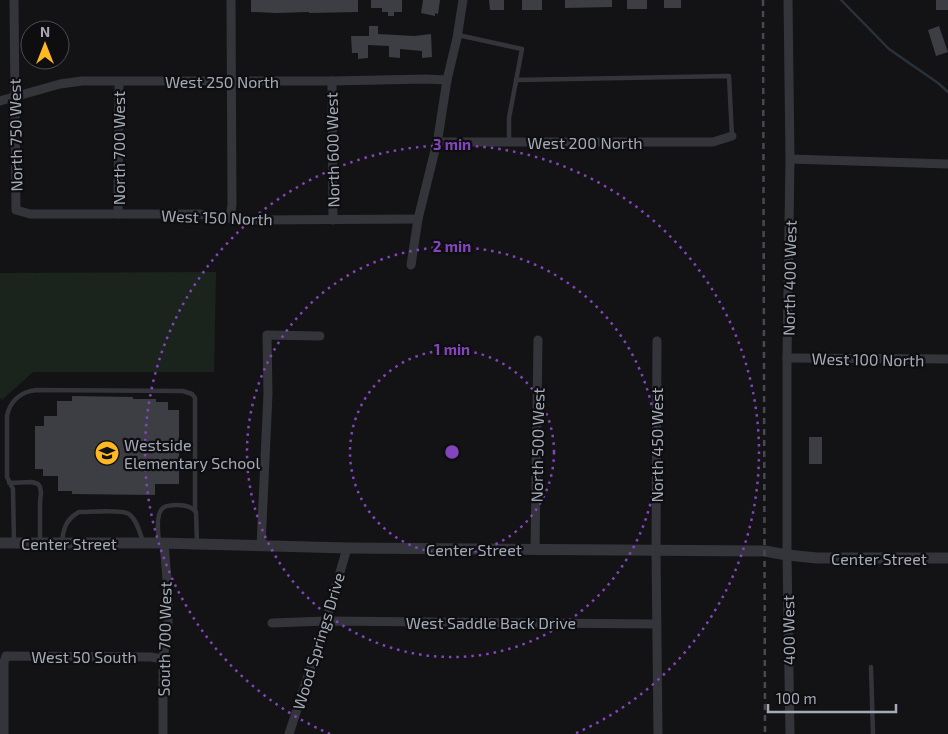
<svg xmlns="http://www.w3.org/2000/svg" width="948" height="734" viewBox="0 0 948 734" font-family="'Exo 2',sans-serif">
	<rect width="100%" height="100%" fill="#131315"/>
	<polygon fill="#1b241c" points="216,272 214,372 33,372 2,400 0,398 0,273"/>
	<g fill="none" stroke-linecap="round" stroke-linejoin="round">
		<polyline stroke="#29323a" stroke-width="2.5" points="841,0 889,49 938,83 948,92"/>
	</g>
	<g fill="#3d3e43">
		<polygon points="251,0 358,0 358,12 309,13 309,12 276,13 251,12"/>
		<polygon points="371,0 402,0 402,12 394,12 394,16 388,16 388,12 382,12 382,8 371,8"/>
		<polygon points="423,0 440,0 438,14 435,13 435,16 421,13"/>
		<polygon points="489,0 504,0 504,10 490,10"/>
		<rect x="522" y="0" width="20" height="10"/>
		<polygon points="565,0 612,0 612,7 565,8"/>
		<rect x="627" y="0" width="20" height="9"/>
		<rect x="664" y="0" width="17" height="8"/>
		<rect x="936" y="0" width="12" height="10"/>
		<polygon points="369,26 378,26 378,34 414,36 431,34 432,57 422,58 422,51 400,49 400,58 389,57 389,46 368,45 368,58 358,59 358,53 352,53 351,36 369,36"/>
		<polygon points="939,26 948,52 936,56 928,30"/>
		<polygon points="72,396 133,397 133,399 156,399 156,402 168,402 168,410 179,410 179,484 155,484 155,495 72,494 72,491 58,491 58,476 43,476 43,469 35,469 35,426 44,426 44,416 57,416 57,401 72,401"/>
		<rect x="809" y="437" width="13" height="27"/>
	</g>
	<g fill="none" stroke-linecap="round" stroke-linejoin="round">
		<g stroke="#34353b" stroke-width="4.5">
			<polyline points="458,35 522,49 509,118 509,142"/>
			<polyline points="516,80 729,76 732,136"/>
			<polyline points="9,483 32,482 38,484 40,487 41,493 40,502 40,543"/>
			<path d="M159,542C158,534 156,513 163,508C166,505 173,505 178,505C185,505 191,506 196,512L197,543"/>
			<path d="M14,543L13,489L7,477V416C10,400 22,391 37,390L183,391L192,394L195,398V511"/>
			<path d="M62,543C63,529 66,519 79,512C89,512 122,509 129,514C137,520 140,533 143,542"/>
			<polyline points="871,667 873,734"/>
		</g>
		<g stroke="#34353b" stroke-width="9">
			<polyline points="14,0 16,210 30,214 198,214 247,220 418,219"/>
			<polyline points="788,0 790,159 787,358 787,555 790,734"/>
			<polyline points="332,81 333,220"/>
			<polyline points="0,101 60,84 82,81 332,81 426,79 447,80"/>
			<polyline points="437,142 713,142 732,136"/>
			<polyline points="790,159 948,164"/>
			<polyline points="118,214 119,82"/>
			<polyline points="230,218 232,205 231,0"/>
			<polyline points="411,265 418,219 438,138 447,80 457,38 463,0"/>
			<polyline points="657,341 656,550 658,734"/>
			<polyline points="787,358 948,359"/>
			<polyline points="261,546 268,394 267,335 320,336"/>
			<polyline points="535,550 538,340"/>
			<polyline points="272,623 326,621 657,624"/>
			<polyline points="4,734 4,662 6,656 151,657 163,659"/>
			<polyline points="163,734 163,659 168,626 168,592 164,543"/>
			<polyline points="289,734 326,621 347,548"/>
		</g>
		<polyline stroke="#34353b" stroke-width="11" points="0,543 159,543 347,548 765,551 787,555 817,558 948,558"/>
		<polyline stroke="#474950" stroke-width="2.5" stroke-dasharray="6 5" stroke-linecap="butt" points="763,0 765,734"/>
	</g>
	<g fill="none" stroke="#8345bd" stroke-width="2.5" stroke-dasharray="2.5 5">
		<circle cx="452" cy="452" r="102"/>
		<circle cx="452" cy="452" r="205"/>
		<path d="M330 734A307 307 0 1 1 574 734"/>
	</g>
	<defs>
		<symbol id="school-disc" viewBox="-11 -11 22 22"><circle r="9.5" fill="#feb823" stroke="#0e0e10"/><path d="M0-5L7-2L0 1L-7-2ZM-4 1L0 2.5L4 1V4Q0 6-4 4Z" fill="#111"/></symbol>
	</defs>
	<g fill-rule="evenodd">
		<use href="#school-disc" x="93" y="439" width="28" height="28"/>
	</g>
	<g text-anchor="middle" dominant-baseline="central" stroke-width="4.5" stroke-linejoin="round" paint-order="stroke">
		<g font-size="16" fill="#a4aab7" stroke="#0e0e10">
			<text x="222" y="81">West 250 North</text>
			<text transform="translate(15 135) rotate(-91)">North 750 West</text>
			<text x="585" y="142">West 200 North</text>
			<text transform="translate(118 148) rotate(-90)">North 700 West</text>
			<text transform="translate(332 150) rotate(-91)">North 600 West</text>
			<text transform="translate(217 217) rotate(2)">West 150 North</text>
			<text transform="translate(789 278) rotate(-89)">North 400 West</text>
			<text transform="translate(868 359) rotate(1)">West 100 North</text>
			<text transform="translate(537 445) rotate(-89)">North 500 West</text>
			<text transform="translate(656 445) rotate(-90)">North 450 West</text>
			<text x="69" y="543">Center Street</text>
			<text x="474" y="549">Center Street</text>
			<text x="879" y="558">Center Street</text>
			<text x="491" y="622">West Saddle Back Drive</text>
			<text transform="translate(788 630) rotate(-91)">400 West</text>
			<text transform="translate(164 639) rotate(-89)">South 700 West</text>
			<text transform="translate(318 641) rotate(-73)">Wood Springs Drive</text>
			<text x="84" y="656">West 50 South</text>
		</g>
		<g font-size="16" fill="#a4aab7" stroke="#0e0e10" text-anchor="start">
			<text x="124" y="444">Westside<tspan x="124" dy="18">Elementary School</tspan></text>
		</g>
	</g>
	<circle cx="452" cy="452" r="8" fill="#8345bd" stroke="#0e0e10" stroke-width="2.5"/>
	<g font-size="15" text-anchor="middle" font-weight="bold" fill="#8345bd" stroke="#0e0e10" stroke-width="4.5" stroke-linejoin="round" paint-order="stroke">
		<text x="452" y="150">3 min</text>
		<text x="452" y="252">2 min</text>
		<text x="452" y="355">1 min</text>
	</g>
	<g transform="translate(45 45)"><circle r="24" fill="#0e0e10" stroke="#4a4c53"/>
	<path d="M0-4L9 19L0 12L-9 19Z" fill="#feb823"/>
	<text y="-8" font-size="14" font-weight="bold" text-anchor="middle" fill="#a4aab7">N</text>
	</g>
	<path d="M768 704v8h128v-8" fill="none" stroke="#a4aab7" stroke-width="2.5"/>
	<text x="776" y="704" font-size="15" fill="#a4aab7" stroke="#0e0e10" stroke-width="4" paint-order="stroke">100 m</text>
</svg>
